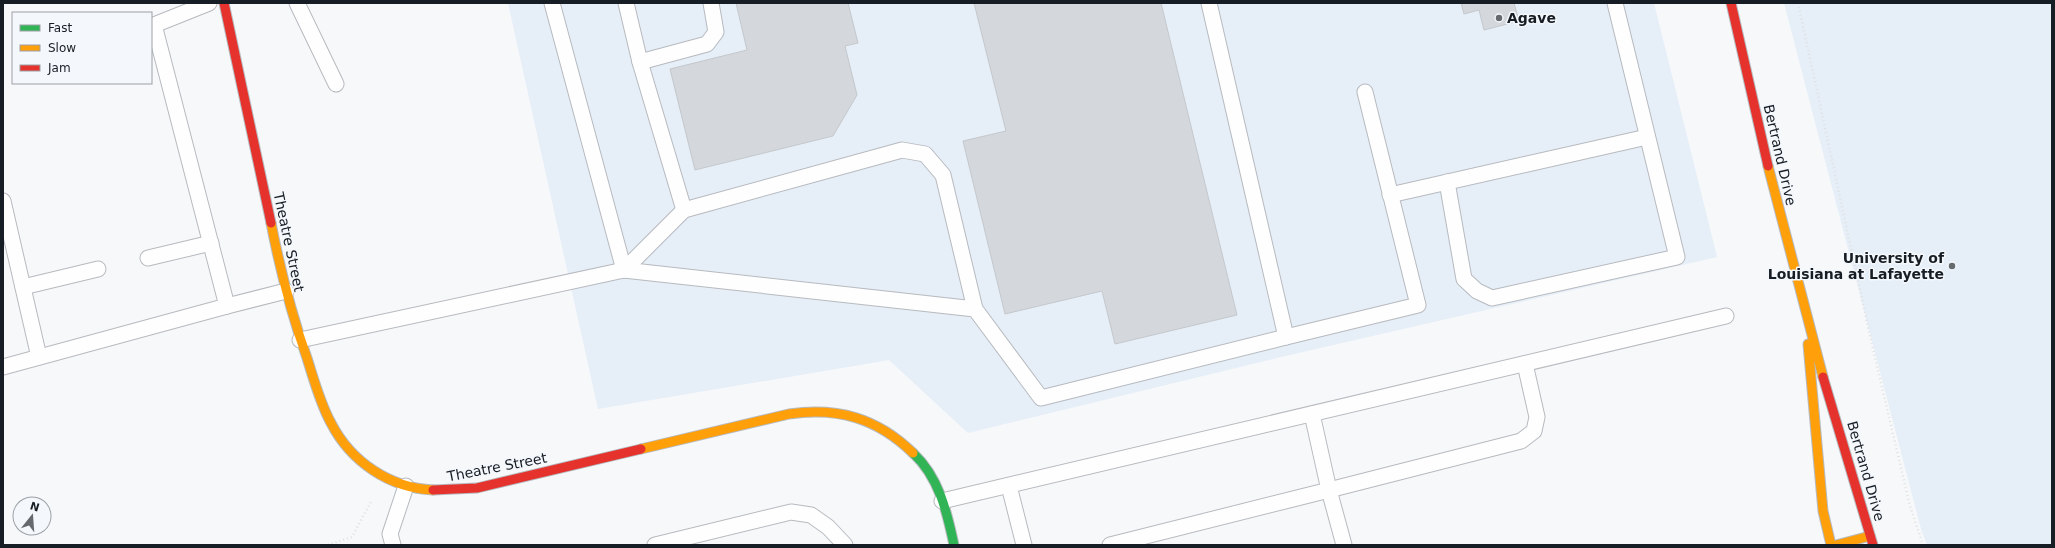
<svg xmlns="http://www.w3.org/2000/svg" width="2055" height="548" viewBox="0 0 2055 548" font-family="'DejaVu Sans',sans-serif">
	<rect width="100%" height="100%" fill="#f6f8fa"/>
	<g fill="#e6eef7">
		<polygon points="508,3 1654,3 1717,257 1281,357 968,433 889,360 598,409"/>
		<polygon points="1784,3 2052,3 2052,545 1927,545 1921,529"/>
	</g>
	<g fill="#d4d8dd" stroke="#c4c8cc">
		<polygon points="736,3 848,3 858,43 845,46 857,95 833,136 695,170 670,69 747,50"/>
		<polygon points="974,3 1161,3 1237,315 1115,344 1102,291 1005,314 963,141 1006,131"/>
		<polygon points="1461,3 1514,3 1519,21 1484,30 1479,10 1464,14"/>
	</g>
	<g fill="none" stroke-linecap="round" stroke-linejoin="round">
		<defs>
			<g id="lane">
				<polyline points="297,3 336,84"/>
				<polyline points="552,3 624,270"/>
				<polyline points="626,3 640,62 684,210"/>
				<polyline points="1209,3 1286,337 1418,305 1365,92"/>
				<polyline points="640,62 707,44 716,32 711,3"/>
				<polyline points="1447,182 1464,279 1477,291 1492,298 1677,257 1615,3"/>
				<polyline points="1390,195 1647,137"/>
				<polyline points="3,201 39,357"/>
				<polyline points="148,258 211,243"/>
				<polyline points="624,270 684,210 902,150 925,154 943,175 975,309"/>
				<polyline points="23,287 98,269"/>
				<polyline points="227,306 286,291"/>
				<polyline points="300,340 624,270 975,309 1041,398 1286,337"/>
				<polyline points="3,367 227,306 154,25 209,3"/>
				<polyline points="1009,486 1024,545"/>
				<polyline points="942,501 1726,316"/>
				<polyline points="393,545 390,534 406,486"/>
				<polyline points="655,545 791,512 811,515 828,527 845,545"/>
				<polyline points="1110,545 1329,490 1312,414"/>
				<polyline points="1344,545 1329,490 1521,441 1534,431 1537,417 1525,364"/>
			</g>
			<path id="fast" d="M913,453C939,477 947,512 954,545"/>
			<g id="slow">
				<polyline points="1768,166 1823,377"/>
				<path d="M271,223C280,269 291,313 307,358C314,380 320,403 331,423C351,462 390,488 433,490"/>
				<polyline points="1808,344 1823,511 1831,545"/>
				<path d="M641,449L789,414C838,407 877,418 913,453"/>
				<polyline points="1836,545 1870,536"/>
			</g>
			<g id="jam">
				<polyline points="224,3 271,223"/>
				<polyline points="1731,3 1768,166"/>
				<polyline points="1823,377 1873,545"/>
				<polyline points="433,490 477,488 641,449"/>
			</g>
		</defs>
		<use href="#lane" stroke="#b7babf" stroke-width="17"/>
		<use href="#fast" stroke="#b7babf" stroke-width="11"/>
		<use href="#slow" stroke="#b7babf" stroke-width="11"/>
		<use href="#jam" stroke="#b7babf" stroke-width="11"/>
		<g stroke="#e0e1e2" stroke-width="2.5" stroke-dasharray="1 3" stroke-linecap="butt">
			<polyline points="1798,3 1870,336 1910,506 1923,545"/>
			<polyline points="328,545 352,537 372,500"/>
		</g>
		<use href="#lane" stroke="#fefefe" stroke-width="15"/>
		<use href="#fast" stroke="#30b455" stroke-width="9"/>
		<use href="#slow" stroke="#ff9f0a" stroke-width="9"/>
		<use href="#jam" stroke="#e5322d" stroke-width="9"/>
	</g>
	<g fill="#656a6f" stroke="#f4f8fc" stroke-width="1.5">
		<circle cx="1499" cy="18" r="4"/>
		<circle cx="1952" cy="266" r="4"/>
	</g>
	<g text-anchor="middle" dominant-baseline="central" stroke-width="3" stroke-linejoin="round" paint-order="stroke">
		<g font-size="14" font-weight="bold" fill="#171d24" stroke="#f4f8fc" text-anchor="start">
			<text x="1507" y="18">Agave</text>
			<text x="1944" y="258" text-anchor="end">University of<tspan x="1944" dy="16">Louisiana at Lafayette</tspan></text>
		</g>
		<g font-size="14" fill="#171d24" stroke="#f4f8fc">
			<text transform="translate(1780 155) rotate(77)">Bertrand Drive</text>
			<text transform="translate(289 242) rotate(78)">Theatre Street</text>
			<text transform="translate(497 467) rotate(-11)">Theatre Street</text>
			<text transform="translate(1866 471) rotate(74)">Bertrand Drive</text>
		</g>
	</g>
	<rect width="2055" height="548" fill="none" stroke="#171d24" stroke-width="8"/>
	<rect x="12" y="12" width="140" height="72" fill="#f4f8fc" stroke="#9ca0a6"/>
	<rect x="20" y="25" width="20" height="6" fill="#30b455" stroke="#9ca0a6"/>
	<text x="48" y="32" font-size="12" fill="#171d24">Fast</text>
	<rect x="20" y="45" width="20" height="6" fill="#ff9f0a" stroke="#9ca0a6"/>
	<text x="48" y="52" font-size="12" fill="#171d24">Slow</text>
	<rect x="20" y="65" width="20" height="6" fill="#e5322d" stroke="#9ca0a6"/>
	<text x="48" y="72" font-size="12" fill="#171d24">Jam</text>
	<g transform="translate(32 516) rotate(17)"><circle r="19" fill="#f4f8fc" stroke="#9ca0a6"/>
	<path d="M0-3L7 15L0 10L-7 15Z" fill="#656a6f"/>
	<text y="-6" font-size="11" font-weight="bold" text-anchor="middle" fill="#171d24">N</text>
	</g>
</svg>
